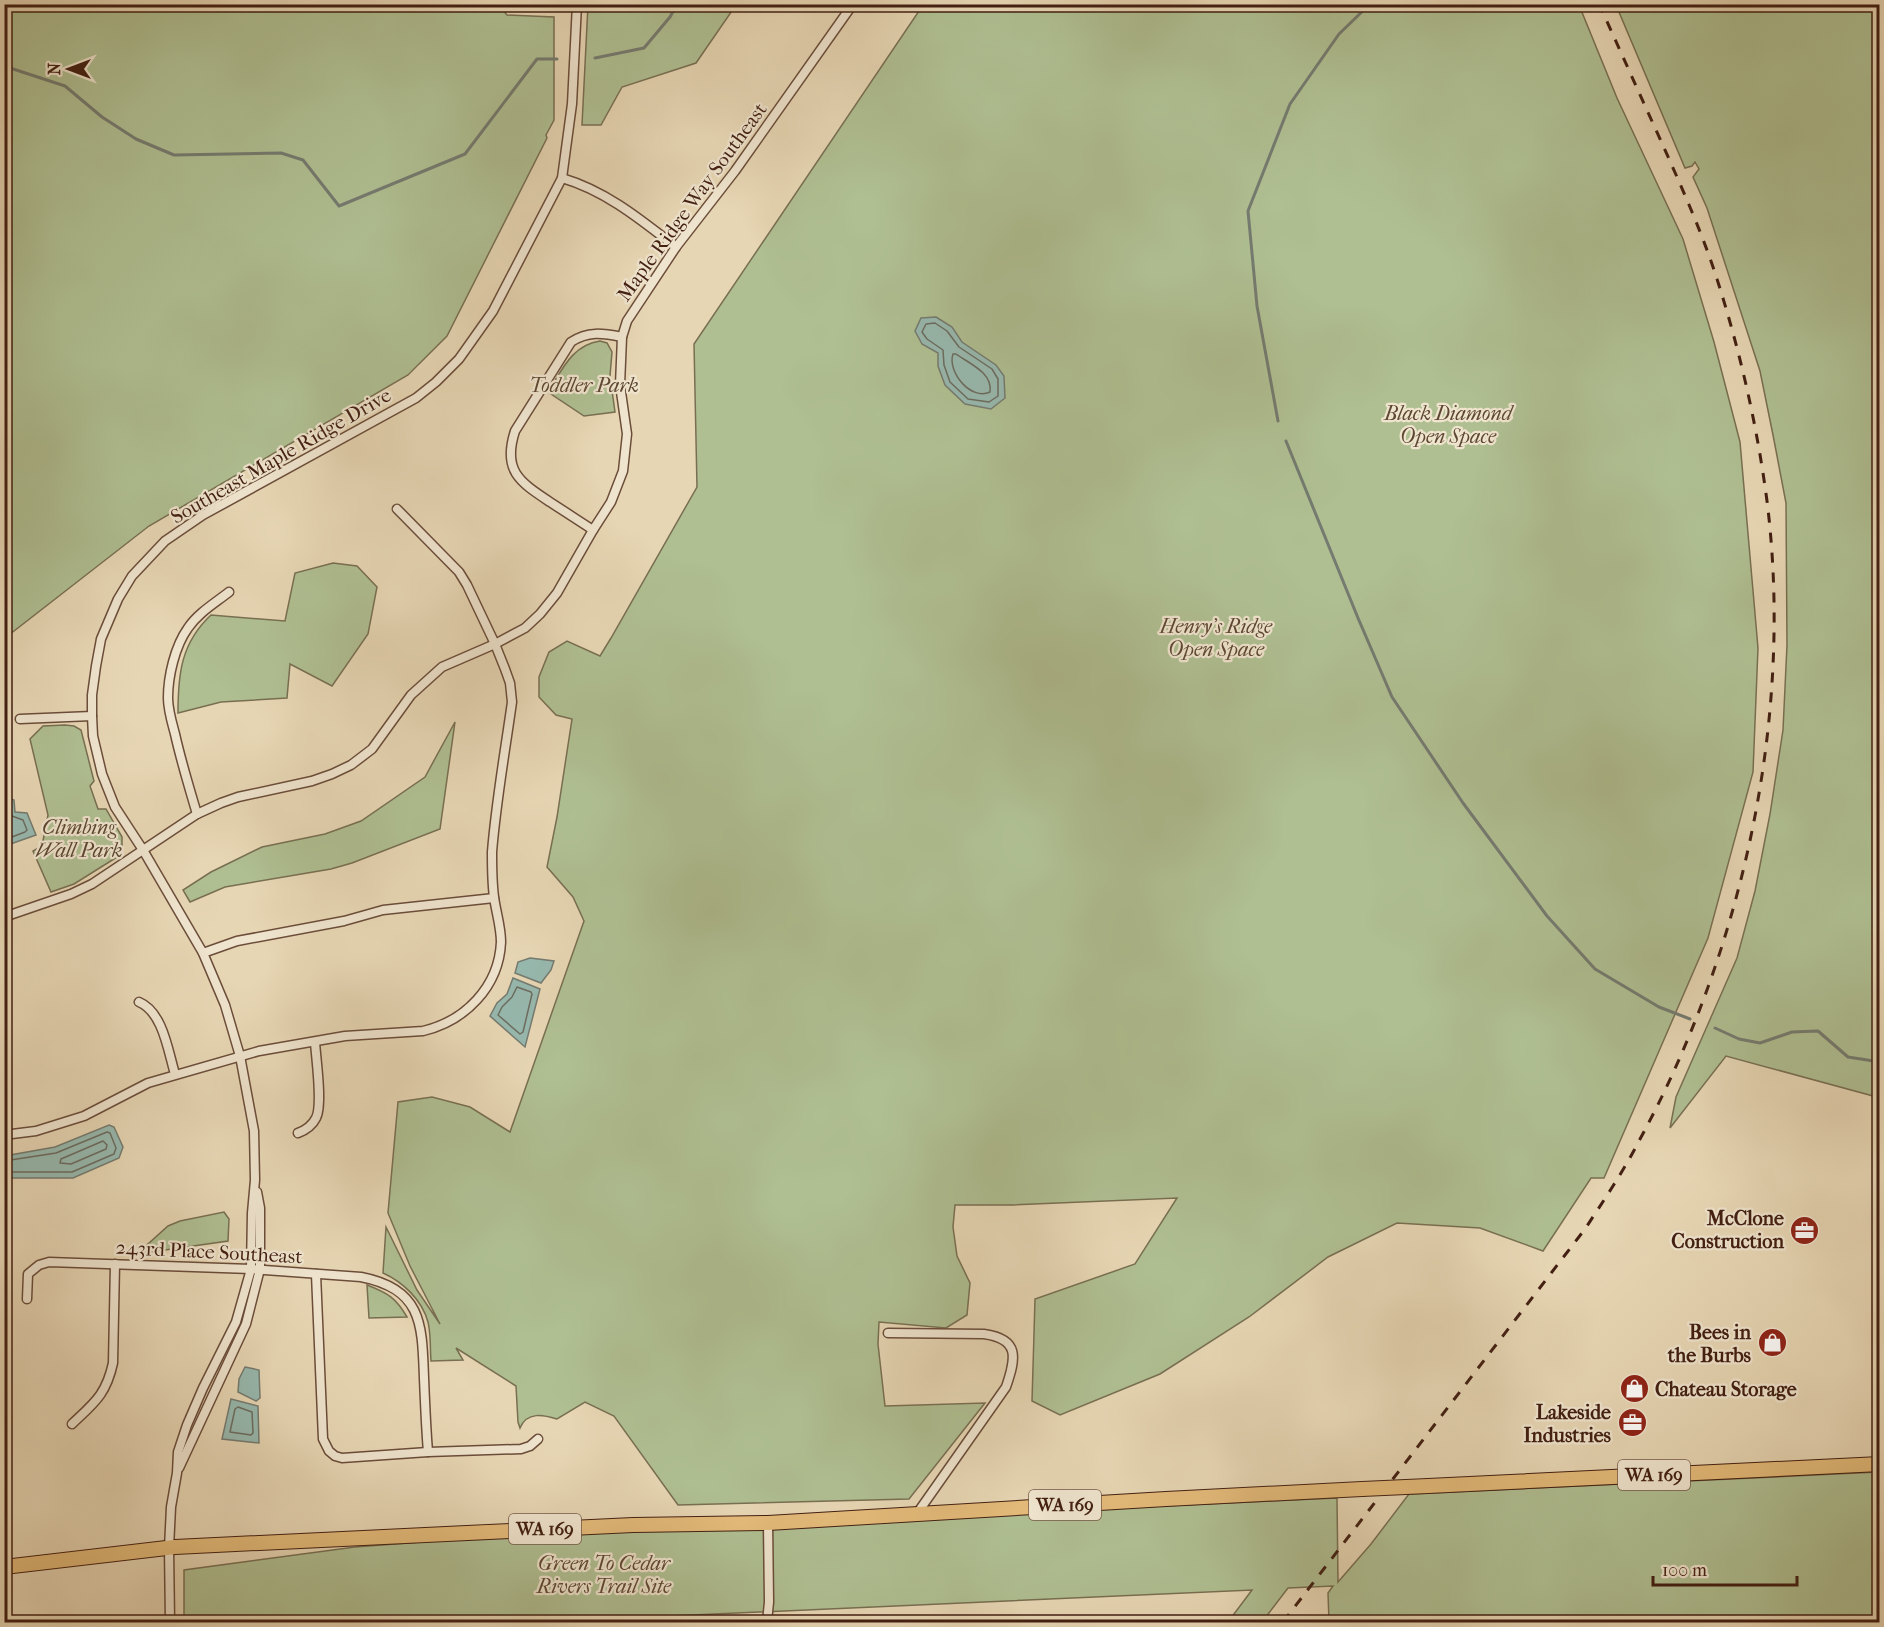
<svg xmlns="http://www.w3.org/2000/svg" width="1884" height="1627" viewBox="0 0 1884 1627" font-family="'IM FELL French Canon',serif">
	<rect width="100%" height="100%" fill="#e7d6b4"/>
	<filter id="stains"><feTurbulence type="fractalNoise" baseFrequency=".00333" numOctaves="4"/><feColorMatrix values="0 0 0 0 .2 0 0 0 0 .09 0 0 0 0 .02 0 0 0 .5 -.17"/></filter>
	<radialGradient id="worn" r=".72"><stop offset=".6" stop-color="#630" stop-opacity="0"/><stop offset="1" stop-color="#630" stop-opacity=".3"/></radialGradient>
	<g fill="#afbf92" stroke="#786f52" stroke-width="1.5">
		<polygon points="499,5 507,15 554,17 554,120 546,135 547,138 447,336 408,375 149,526 5,638 5,5"/>
		<polygon points="588,5 588,4 736,5 696,63 622,87 601,125 582,125"/>
		<path d="M923,5H1579L1617,98L1683,239L1714,342L1740,442L1758,648L1753,772L1708,938L1604,1178H1591L1543,1251L1480,1228L1397,1223L1328,1257L1249,1317L1160,1374L1060,1415L1032,1401L1035,1299L1135,1264L1177,1198L1013,1205H955L953,1227L957,1256L970,1283L967,1315L946,1328L879,1322L878,1344L885,1406L985,1403L909,1499L678,1505L614,1416L585,1402L557,1419C544,1415 527,1411 520,1428L518,1422L516,1386L456,1348L463,1360L431,1361C430,1349 431,1334 428,1322C422,1300 403,1282 383,1273L386,1227L417,1290L440,1324L410,1266L388,1213L398,1102L432,1097L470,1107L510,1132L584,921L573,897L547,867L557,817L572,719L556,715L539,697V677L549,652L567,641L600,656L611,638L697,487L694,344Z"/>
		<polygon points="1616,5 1879,5 1879,1100 1873,1096 1726,1056 1670,1128 1676,1097 1737,958 1755,891 1770,814 1783,730 1787,645 1786,503 1773,435 1760,371 1707,208 1693,177 1699,169 1695,162 1692,166 1685,168"/>
		<path d="M600,341L607,343L612,352L610,376L615,412L584,416L548,392C562,370 572,345 600,341Z"/>
		<path d="M333,563L357,566L377,587L368,634L332,686L290,664L287,698L221,702L178,713C178,674 181,643 211,615L285,621L295,573Z"/>
		<polygon points="455,722 440,829 352,863 331,869 225,887 190,902 183,890 211,872 262,847 325,834 361,821 425,777"/>
		<polygon points="65,725 74,726 81,730 94,781 90,786 98,809 106,809 122,837 122,854 74,884 51,892 33,851 42,846 48,815 30,739 43,726"/>
		<polygon points="224,1212 229,1219 228,1241 137,1254 168,1226 180,1221"/>
		<path d="M367,1285C388,1293 396,1298 407,1317L369,1318Z"/>
		<polygon points="1879,1472 1879,1622 1327,1622 1329,1621 1328,1593 1333,1586 1288,1588 1262,1622 1228,1622 1252,1590 537,1622 184,1622 184,1570 355,1547 490,1537 1337,1498 1338,1582 1371,1544 1409,1494"/>
	</g>
	<g fill="#97b9af" stroke="#757b70" stroke-width="1.5">
		<polygon points="936,317 952,327 962,342 996,365 1004,376 1005,398 991,409 965,404 945,385 938,366 938,353 922,344 915,331 921,318"/>
		<polygon points="5,797 14,800 15,812 27,813 36,835 5,846"/>
		<polygon points="530,958 554,961 551,970 541,983 515,973 518,962"/>
		<polygon points="513,978 540,989 525,1047 490,1016 497,1003 507,994"/>
		<polygon points="109,1125 114,1127 123,1147 119,1158 73,1178 5,1178 5,1156 55,1147"/>
		<polygon points="245,1367 259,1370 260,1398 256,1401 238,1392 239,1379"/>
		<polygon points="231,1399 258,1406 259,1443 222,1439"/>
	</g>
	<g fill="none" stroke-linecap="round" stroke-linejoin="round">
		<g stroke="#6c6c60" stroke-width="1.5">
			<polygon points="926,324 935,323 947,331 959,347 992,369 998,379 998,396 989,402 968,399 950,382 944,365 943,350 927,339 922,332"/>
			<path d="M953,354H956C970,364 993,373 990,392C971,401 947,372 953,354Z"/>
			<polyline points="4,803 8,805 12,816 23,820 27,830 25,832 4,840"/>
			<polygon points="517,987 531,992 532,994 523,1032 520,1034 498,1015 502,1007 512,997"/>
			<polygon points="103,1141 107,1145 106,1149 71,1164 60,1163 61,1159"/>
			<polyline points="4,1161 56,1153 107,1132 110,1133 116,1148 114,1154 72,1172 4,1172"/>
			<polygon points="238,1407 252,1412 253,1433 251,1435 230,1432 235,1409"/>
		</g>
		<g stroke="#757b70" stroke-width="3">
			<polyline points="595,58 644,48 670,17 677,4"/>
			<polyline points="4,66 65,86 102,117 136,139 174,155 281,153 303,160 339,206 465,154 537,59 557,59"/>
			<polyline points="1278,421 1257,306 1248,211 1290,104 1339,34 1370,4"/>
			<polyline points="1286,441 1358,618 1392,697 1463,803 1547,916 1595,969 1659,1007 1690,1019"/>
			<polyline points="1715,1028 1739,1039 1760,1043 1792,1032 1818,1031 1848,1057 1880,1062"/>
		</g>
		<defs>
			<g id="street">
				<path d="M562,178C606,191 640,219 676,247"/>
				<path d="M593,530C579,521 564,511 550,502C520,482 502,471 515,431L571,342C588,331 602,333 622,337"/>
				<polyline points="20,719 92,716"/>
				<path d="M197,814C189,787 181,761 175,734C172,723 168,710 168,698C168,676 175,646 188,628C198,613 215,603 229,592"/>
				<polyline points="4,917 71,894 92,884 197,814 221,803 238,797 312,781 332,774 351,765 372,749 411,695 442,667 495,644 525,628 540,614 557,593 593,530 611,502 623,471 627,434 620,385 622,337 627,321 676,247 735,171 853,4"/>
				<polyline points="203,953 237,941 344,921 383,910 494,898"/>
				<path d="M139,1002C163,1012 168,1051 175,1074"/>
				<path d="M298,1133C306,1130 312,1126 316,1118C323,1105 316,1059 315,1042"/>
				<path d="M4,1135L36,1131L84,1116L148,1083L259,1051L345,1036L423,1031C465,1021 499,987 501,942C501,927 496,912 494,897C492,882 492,867 492,852C496,802 505,752 512,702L510,683L505,669L495,644L467,585L459,572L397,509"/>
				<polyline points="316,1274 323,1439 329,1451 335,1456 342,1458 428,1452 521,1449 530,1446 538,1439"/>
				<path d="M27,1299L28,1274L39,1265L49,1262L251,1269L361,1277C423,1289 422,1325 424,1378C425,1403 426,1428 428,1452"/>
				<path d="M888,1333L984,1334C1020,1339 1016,1358 1006,1387L916,1515"/>
				<path d="M72,1424C94,1403 106,1395 113,1363L115,1264"/>
				<polyline points="179,1468 246,1324 260,1269 260,1208 257,1192"/>
				<polyline points="170,1622 169,1548 171,1507 177,1473 178,1452 187,1425 203,1388 236,1322 251,1269 252,1213 255,1180 254,1131 240,1056 225,1005 203,953 143,850 115,807 102,774 93,736 92,716 92,695 96,666 101,639 118,599 132,576 165,541 203,515 416,398 436,382 459,359 493,311 562,178 572,104 577,4"/>
				<polyline points="767,1622 769,1602 768,1523"/>
			</g>
			<g id="primary">
				<polyline points="1428,1486 1880,1464"/>
				<polyline points="4,1567 175,1547 633,1525 768,1523 1166,1499 1362,1489"/>
			</g>
		</defs>
		<use href="#street" stroke="#6b4d3a" stroke-width="11"/>
		<use href="#primary" stroke="#421f12" stroke-width="16"/>
		<use href="#street" stroke="#efe4ce" stroke-width="8"/>
		<use href="#primary" stroke="#e4bb7a" stroke-width="14"/>
		<path stroke="#421f12" stroke-width="3" stroke-dasharray="10 10" stroke-linecap="butt" d="M1283,1622L1585,1229C1604,1200 1623,1172 1639,1141C1743,950 1794,717 1767,501C1757,425 1740,351 1717,279C1702,232 1681,186 1661,141C1640,95 1620,50 1599,4"/>
		<defs>
			<polyline id="primary-bridge" points="1362,1489 1428,1486"/>
		</defs>
		<use href="#primary-bridge" stroke="#421f12" stroke-width="16" stroke-linecap="butt"/>
		<use href="#primary-bridge" stroke="#e4bb7a" stroke-width="14"/>
	</g>
	<defs>
		<symbol id="office-disc" viewBox="-11 -11 22 22"><circle r="9.5" fill="#8f2418" stroke="#efe4ce"/><path d="M-6-3h4V-5.5h4V-3h4V5H-6ZM-1-4.5V-3h2v-1.5ZM-6 0V1H6V0Z" fill="#fff"/></symbol>
		<symbol id="shop-disc" viewBox="-11 -11 22 22"><circle r="9.5" fill="#8f2418" stroke="#efe4ce"/><path d="M-5-2.5h2.3a2.7 3.5 0 0 1 5.4 0H5L5.5 6h-11ZM-1.5-2.5h3a1.5 2.3 0 0 0-3 0Z" fill="#fff"/></symbol>
	</defs>
	<g fill-rule="evenodd">
		<use href="#office-disc" x="1788" y="1214" width="33" height="33"/>
		<use href="#shop-disc" x="1756" y="1326" width="33" height="33"/>
		<use href="#shop-disc" x="1618" y="1372" width="33" height="33"/>
		<use href="#office-disc" x="1616" y="1406" width="33" height="33"/>
	</g>
	<g text-anchor="middle" dominant-baseline="central" stroke-width="4.5" stroke-linejoin="round" paint-order="stroke">
		<g fill="#efe4ce" stroke="#765a4a" stroke-width="1.5">
			<rect x="1618" y="1460" width="72" height="30" rx="4.5"/>
			<rect x="1029" y="1490" width="72" height="30" rx="4.5"/>
			<rect x="509" y="1514" width="72" height="30" rx="4.5"/>
		</g>
		<g font-size="18" font-weight="bold" fill="#421f12">
			<text x="1654" y="1475">WA 169</text>
			<text x="1065" y="1505">WA 169</text>
			<text x="545" y="1529">WA 169</text>
		</g>
		<g font-size="20" fill="#421f12" stroke="#efe4ce">
			<text transform="translate(692 202) rotate(-54)">Maple Ridge Way Southeast</text>
			<text transform="translate(281 456) rotate(-30)">Southeast Maple Ridge Drive</text>
			<text transform="translate(209 1252) rotate(3)">243rd Place Southeast</text>
		</g>
		<g font-size="20" font-style="italic" fill="#5d4732" stroke="#efe4ce">
			<text x="584" y="385">Toddler Park</text>
			<text x="1448" y="413">Black Diamond<tspan x="1448" dy="23">Open Space</tspan></text>
			<text x="1216" y="626">Henry's Ridge<tspan x="1216" dy="23">Open Space</tspan></text>
			<text x="79" y="827">Climbing<tspan x="79" dy="23">Wall Park</tspan></text>
			<text x="604" y="1563">Green To Cedar<tspan x="604" dy="23">Rivers Trail Site</tspan></text>
		</g>
		<g font-size="20" font-weight="bold" fill="#421f12" stroke="#efe4ce" text-anchor="end">
			<text x="1784" y="1218">McClone<tspan x="1784" dy="23">Construction</tspan></text>
			<text x="1751" y="1332">Bees in<tspan x="1751" dy="23">the Burbs</tspan></text>
			<text x="1655" y="1389" text-anchor="start">Chateau Storage</text>
			<text x="1611" y="1412">Lakeside<tspan x="1611" dy="23">Industries</tspan></text>
		</g>
	</g>
	<rect width="1884" height="1627" fill="none" stroke="#e7d6b4" stroke-width="24"/>
	<rect x="6" y="6" width="1872" height="1615" fill="none" stroke="#421f12" stroke-width="3"/>
	<rect x="12" y="12" width="1860" height="1603" fill="none" stroke="#421f12" stroke-width="1.5"/>
	<g transform="translate(69 69) rotate(270)" stroke="#efe4ce" stroke-width="4.5" paint-order="stroke">
	<path d="M0-4.5L10 22L0 15L-10 22Z" fill="#421f12"/>
	<text y="-9" font-size="16" font-weight="bold" text-anchor="middle" fill="#421f12">N</text>
	</g>
	<path d="M1653 1576v9h144v-9" fill="none" stroke="#421f12" stroke-width="3"/>
	<text x="1662" y="1576" font-size="18" fill="#421f12" stroke="#efe4ce" stroke-width="4.5" paint-order="stroke">100 m</text>
	<rect width="100%" height="100%" filter="url(#stains)"/>
	<rect width="100%" height="100%" fill="url(#worn)"/>
</svg>
